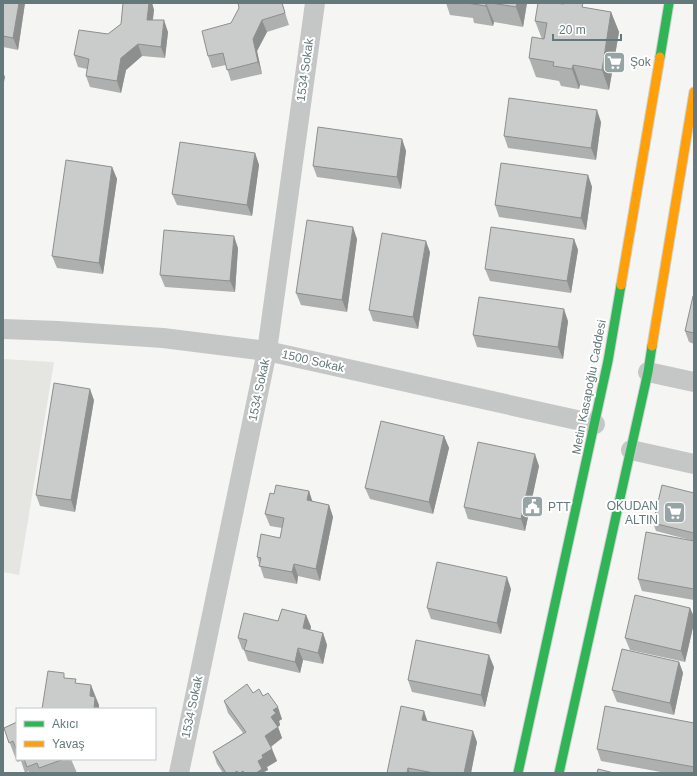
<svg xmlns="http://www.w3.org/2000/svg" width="697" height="776" viewBox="0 0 697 776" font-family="Arial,sans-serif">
	<rect width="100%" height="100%" fill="#f5f5f4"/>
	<polygon fill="#e5e6e2" points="3,359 54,362 19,575 3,572"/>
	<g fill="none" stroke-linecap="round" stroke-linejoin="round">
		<defs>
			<g id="fast">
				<polyline points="660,57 669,3"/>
				<polyline points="518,773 608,361 621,285"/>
				<polyline points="559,773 648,372 652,346"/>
			</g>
			<g id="slow">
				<polyline points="621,285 660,57"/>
				<polyline points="652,346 694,92"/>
			</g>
		</defs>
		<use href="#fast" stroke="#cfd1d0" stroke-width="11"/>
		<use href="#slow" stroke="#cfd1d0" stroke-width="11"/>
		<g stroke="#c5c6c6" stroke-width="20">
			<polyline points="3,329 58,331 163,338 267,351 595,424"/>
			<polyline points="648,372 694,382"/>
			<polyline points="631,450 694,464"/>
			<polyline points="179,773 267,351 315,3"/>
		</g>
		<use href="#fast" stroke="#30b455" stroke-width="9"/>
		<use href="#slow" stroke="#ff9f0a" stroke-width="9"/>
	</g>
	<g fill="#aeafaf">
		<polygon points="3,3 25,3 18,50 3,47"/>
		<polygon points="123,3 152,3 154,10 153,20 168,32 165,58 142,56 126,70 121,93 90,87 86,76 87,69 78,67 74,55 108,34 121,24"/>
		<polygon points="282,3 289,25 267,32 257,51 262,74 231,81 226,65 212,68 208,56 231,23"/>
		<polygon points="446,3 527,3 523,27 494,22 493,26 474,23 473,18 450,15"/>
		<polygon points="585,8 611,12 619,32 609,90 580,85 579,89 561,86 559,81 536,77 529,58 542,39 535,21"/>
		<polygon points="601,122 596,160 508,148 504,136"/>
		<polygon points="402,139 406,151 401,189 317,177 313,166"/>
		<polygon points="255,153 259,165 252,216 177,205 172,194"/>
		<polygon points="112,167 117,179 103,274 57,268 52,256"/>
		<polygon points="588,175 592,187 586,230 499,217 495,205"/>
		<polygon points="357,239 347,312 301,305 296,293"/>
		<polygon points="574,239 578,250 571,293 490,281 485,269"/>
		<polygon points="238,248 235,292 165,287 160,275"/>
		<polygon points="430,252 418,329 373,321 369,310"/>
		<polygon points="694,296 694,344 689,342 685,331"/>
		<polygon points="568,321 563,359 477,347 473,335"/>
		<polygon points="94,400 75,512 40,506 36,495"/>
		<polygon points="444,436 449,448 433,514 370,499 365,488"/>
		<polygon points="539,466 525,531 468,519 464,507"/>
		<polygon points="309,491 312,502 329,505 333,517 320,581 298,576 297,584 264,578 257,557 280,538 282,528 270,526 265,514 274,494"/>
		<polygon points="694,493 694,541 656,531 653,523"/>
		<polygon points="694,541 694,600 642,591 638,579"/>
		<polygon points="511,589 501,634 431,619 427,608"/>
		<polygon points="690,608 694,617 694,623 685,662 630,650 625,638"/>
		<polygon points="306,615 311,627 310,630 323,633 327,645 323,664 303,660 300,673 248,661 244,650 242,649 238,638 278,621"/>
		<polygon points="679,662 683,673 674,715 617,702 612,690"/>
		<polygon points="494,667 485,707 412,692 408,680"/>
		<polygon points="253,693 263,696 282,719 279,721 280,725 278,727 282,738 271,747 277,761 267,767 268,770 264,772 264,773 223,773 217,764 213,752 243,733 228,713 224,701"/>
		<polygon points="424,711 427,722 477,742 471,773 387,773"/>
		<polygon points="17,722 17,759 71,759 77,773 29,773 29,771 25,773 21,761 17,762 4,728"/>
		<polygon points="694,723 694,773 666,773 601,761 597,749"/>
	</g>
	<g fill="#8d8f8f">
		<polygon points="19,3 25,3 18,50 13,38"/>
		<polygon points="149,3 152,3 154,10 151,31 147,20"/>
		<polygon points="486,3 494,22 493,26 486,6"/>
		<polygon points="517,3 527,3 523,27 516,7"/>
		<polygon points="611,12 619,32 609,90 602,70"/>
		<polygon points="164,20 168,32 165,58 161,47"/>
		<polygon points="262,20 267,32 257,51 262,74 258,62 253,39"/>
		<polygon points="138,44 142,56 126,70 121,93 117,81 121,58"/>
		<polygon points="573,65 580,85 579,89 572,69"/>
		<polygon points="3,72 5,77 3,87"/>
		<polygon points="597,110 601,122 596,160 591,148"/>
		<polygon points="402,139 406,151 401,189 397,177"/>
		<polygon points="255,153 259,165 252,216 247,205"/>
		<polygon points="112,167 117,179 103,274 99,263"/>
		<polygon points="588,175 592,187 586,230 581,218"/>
		<polygon points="353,227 357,239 347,312 342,300"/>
		<polygon points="234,236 238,248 235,292 230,281"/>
		<polygon points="574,239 578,250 571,293 567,281"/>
		<polygon points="426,241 430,252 418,329 413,317"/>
		<polygon points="564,309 568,321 563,359 558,347"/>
		<polygon points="90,389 94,400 75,512 71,500"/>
		<polygon points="444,436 449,448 433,514 429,502"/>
		<polygon points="535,454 539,466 525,531 521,519"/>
		<polygon points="309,491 313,503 307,500"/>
		<polygon points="329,505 333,517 320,581 316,569"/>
		<polygon points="294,564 298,576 297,584 292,572"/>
		<polygon points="507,577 511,589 501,634 497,623"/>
		<polygon points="690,608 694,617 694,623 685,662 681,651"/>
		<polygon points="306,615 311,627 308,640 303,628"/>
		<polygon points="323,633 327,645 323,664 318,653"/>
		<polygon points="298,648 303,660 300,673 295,662"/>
		<polygon points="489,655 494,667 485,707 481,695"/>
		<polygon points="679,662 683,673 674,715 670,703"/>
		<polygon points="91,685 99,705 99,709 94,709 90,696"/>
		<polygon points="278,707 282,719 279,721 280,725 278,727 282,738 269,748 265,736 273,710"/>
		<polygon points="424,711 428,723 422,720"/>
		<polygon points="473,731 477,742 471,773 464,773"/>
		<polygon points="272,749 277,761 267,767 268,770 264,772 264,773 256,773 258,761 262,755"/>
		<polygon points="408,768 410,773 407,773"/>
	</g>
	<g fill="#cacccc" stroke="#8d8f8f">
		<polygon points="3,3 19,3 13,38 3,36"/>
		<polygon points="123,3 149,3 147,20 164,20 161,47 138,44 121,58 117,81 86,76 89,59 74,55 79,30 108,34 121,24"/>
		<polygon points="238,3 282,3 285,13 262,20 253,39 258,62 227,70 223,53 208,56 202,31 231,23 239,8"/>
		<polygon points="467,3 486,3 486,6"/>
		<polygon points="491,3 517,3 516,7"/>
		<polygon points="538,3 556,3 564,4 564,3 583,3 582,7 611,12 602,70 573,65 572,69 553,66 554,62 529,58 532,37 544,39 547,23 535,21"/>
		<polygon points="509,98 597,110 591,148 504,136"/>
		<polygon points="318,127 402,139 397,177 313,166"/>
		<polygon points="180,142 255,153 247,205 172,194"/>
		<polygon points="66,160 112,167 99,263 52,256"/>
		<polygon points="501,163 588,175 581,218 495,205"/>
		<polygon points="307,220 353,227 342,300 296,293"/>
		<polygon points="491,227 574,239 567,281 485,269"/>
		<polygon points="164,230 234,236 230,281 160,275"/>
		<polygon points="382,233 426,241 413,317 369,310"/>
		<polygon points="693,296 694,296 694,333 685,331"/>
		<polygon points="479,297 564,309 558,347 473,335"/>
		<polygon points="54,383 90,389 71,500 36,495"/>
		<polygon points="381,421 444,436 429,502 365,488"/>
		<polygon points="478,442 535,454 521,519 464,507"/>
		<polygon points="276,485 309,491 307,500 329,505 316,569 294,564 292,572 259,566 261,558 257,557 261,534 280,538 284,518 265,514 270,493 274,494"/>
		<polygon points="662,485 694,493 694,533 653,523"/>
		<polygon points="646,532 694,541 694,589 638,579"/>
		<polygon points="437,562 507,577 497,623 427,608"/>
		<polygon points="635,595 690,608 681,651 625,638"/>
		<polygon points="282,609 306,615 303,628 323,633 318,653 298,648 295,662 244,650 247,640 238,638 244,613 278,621"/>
		<polygon points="416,640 489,655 481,695 408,680"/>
		<polygon points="622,649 679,662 670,703 612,690"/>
		<polygon points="48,671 64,673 64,678 76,679 75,683 91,685 90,696 95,697 94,709 42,709"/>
		<polygon points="247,684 253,693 259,689 263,696 268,693 278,707 273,710 276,713 271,717 278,727 265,736 272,749 262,755 263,758 258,761 262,769 256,773 245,773 243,771 240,773 238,773 237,771 234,773 226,773 213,752 246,732 224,701"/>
		<polygon points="401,706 424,711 422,720 473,731 464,773 434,773 408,768 407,773 387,773"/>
		<polygon points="605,706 694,723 694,767 597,749"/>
		<polygon points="17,722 17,751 13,741 9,743 4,728"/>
		<polygon points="24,759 64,759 39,768 37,763 27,767"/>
		<polygon points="598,769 614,773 597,773"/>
	</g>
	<defs>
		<symbol id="supermarket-square" viewBox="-11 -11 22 22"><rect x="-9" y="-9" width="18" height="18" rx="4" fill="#97a4a5" stroke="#fff"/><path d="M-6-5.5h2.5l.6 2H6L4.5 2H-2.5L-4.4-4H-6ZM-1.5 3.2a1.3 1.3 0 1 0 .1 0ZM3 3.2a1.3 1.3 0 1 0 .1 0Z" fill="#fff"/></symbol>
		<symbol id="civic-square" viewBox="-11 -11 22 22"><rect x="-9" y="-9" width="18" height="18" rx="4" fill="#97a4a5" stroke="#fff"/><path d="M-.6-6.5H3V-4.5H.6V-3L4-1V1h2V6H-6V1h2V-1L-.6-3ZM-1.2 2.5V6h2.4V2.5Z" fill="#fff"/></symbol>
	</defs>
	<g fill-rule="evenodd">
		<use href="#supermarket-square" x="602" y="50" width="25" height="25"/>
		<use href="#civic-square" x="520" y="494" width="25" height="25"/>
		<use href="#supermarket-square" x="662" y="500" width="25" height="25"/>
	</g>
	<g text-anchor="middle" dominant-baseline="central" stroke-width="4" stroke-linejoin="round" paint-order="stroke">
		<g font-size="12" fill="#64797b" stroke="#fff" text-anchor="start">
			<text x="630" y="62">Şok</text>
			<text x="658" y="506" text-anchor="end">OKUDAN<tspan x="658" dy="14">ALTIN</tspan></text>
			<text x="548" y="507">PTT</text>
		</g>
		<g font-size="12" fill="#64797b" stroke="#fff">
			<text transform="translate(305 70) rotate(-82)">1534 Sokak</text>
			<text transform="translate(313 361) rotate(13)">1500 Sokak</text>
			<text transform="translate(589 387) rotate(-79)">Metin Kasapoğlu Caddesi</text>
			<text transform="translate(259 390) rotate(-78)">1534 Sokak</text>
			<text transform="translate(192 707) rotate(-78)">1534 Sokak</text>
		</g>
	</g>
	<rect width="697" height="776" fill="none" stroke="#64797b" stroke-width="8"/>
	<rect x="16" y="708" width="140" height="52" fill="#ffffff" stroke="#c1c9ca"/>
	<rect x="24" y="721" width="20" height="6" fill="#30b455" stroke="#c1c9ca"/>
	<text x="52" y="728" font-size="12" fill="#64797b">Akıcı</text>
	<rect x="24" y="741" width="20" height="6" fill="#ff9f0a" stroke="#c1c9ca"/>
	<text x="52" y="748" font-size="12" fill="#64797b">Yavaş</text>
	<path d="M553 34v6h68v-6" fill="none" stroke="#64797b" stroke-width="2"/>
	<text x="559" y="34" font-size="12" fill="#64797b" stroke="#ffffff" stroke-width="3" paint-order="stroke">20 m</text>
</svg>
